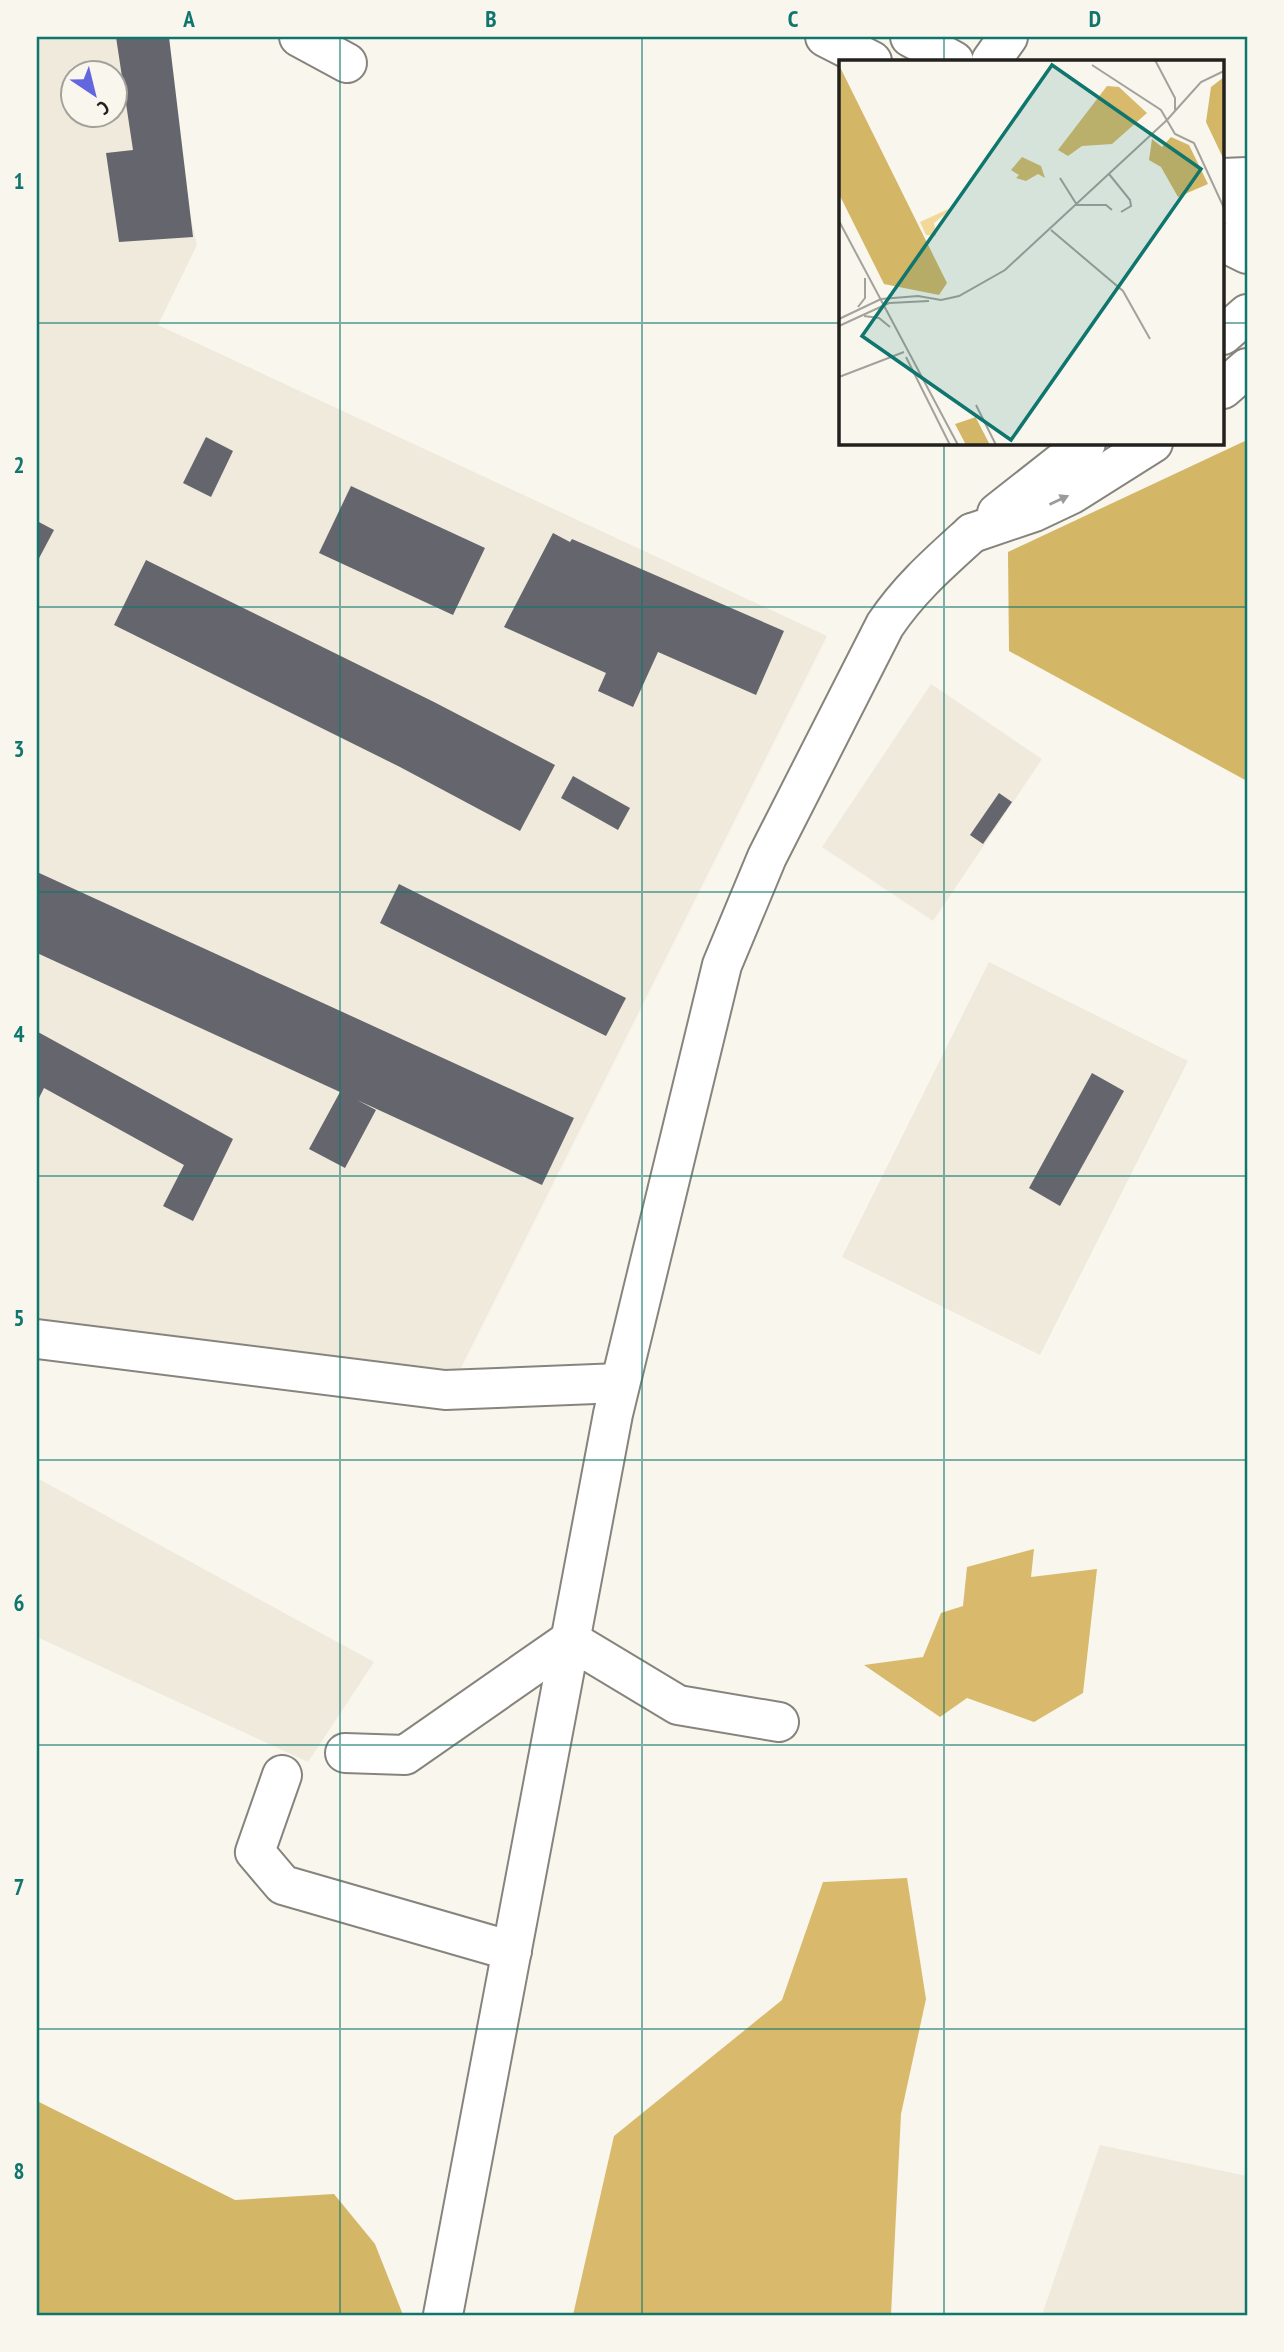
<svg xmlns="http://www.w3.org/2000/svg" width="1284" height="2352" viewBox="0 0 1284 2352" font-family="'PT Sans Narrow',sans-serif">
	<rect width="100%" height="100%" fill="#f9f6ee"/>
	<g fill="#efeadb" fill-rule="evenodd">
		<path d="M37,37H150L197,245L158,325L827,636L459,1372L247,1357L37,1325ZM74,74H116V116H74Z"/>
		<polygon points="931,684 1042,759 933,921 822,847"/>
		<polygon points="989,962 1188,1061 1040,1355 842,1257"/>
		<polygon points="37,1478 374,1662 308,1762 37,1637"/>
		<polygon points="1100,2145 1247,2176 1247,2315 1042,2315"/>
	</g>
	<g fill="#d4b667">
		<polygon points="1247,440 1247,781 1009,651 1008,552"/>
		<polygon points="37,2101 235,2200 334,2194 375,2244 403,2315 37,2315"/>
	</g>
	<g fill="#d9ba6c">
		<polygon points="1034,1549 1031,1577 1097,1569 1083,1693 1034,1722 967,1698 940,1717 864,1665 923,1657 941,1613 963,1606 967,1567"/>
		<polygon points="907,1878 926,1999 901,2114 891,2315 573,2315 614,2136 782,2000 823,1882"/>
	</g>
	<g fill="#65666d">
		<polygon points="116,37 169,37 193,237 119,242 106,153 133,150"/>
		<polygon points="206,437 233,451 211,497 183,483"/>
		<polygon points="351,486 485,548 453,615 319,553"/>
		<polygon points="37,521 54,530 37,562"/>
		<polygon points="553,533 570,542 572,539 784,631 756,695 658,652 633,707 598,691 606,673 504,627"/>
		<polygon points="146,560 434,702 555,765 520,831 400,767 114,625"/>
		<polygon points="573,776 630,808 618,830 561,798"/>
		<polygon points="999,793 1012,802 983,844 970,835"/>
		<polygon points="37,872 574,1118 542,1185 357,1100 376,1110 345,1168 309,1149 340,1092 37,953"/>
		<polygon points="399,884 626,998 606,1036 380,923"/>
		<polygon points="38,1032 233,1139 193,1221 163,1206 184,1165 44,1088 37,1102"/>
		<polygon points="1092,1073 1124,1091 1060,1206 1029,1188"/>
	</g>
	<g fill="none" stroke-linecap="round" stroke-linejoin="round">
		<defs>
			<g id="minor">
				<polyline points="299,37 347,63"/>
				<polyline points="991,61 1008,37"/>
				<polyline points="37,1339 445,1390 620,1383"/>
				<polyline points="345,1753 405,1755 570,1640 678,1705 779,1722"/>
				<polyline points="282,1775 255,1852 283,1885 512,1951"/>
				<path d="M443,2315L613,1414L722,965L767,857L885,625C910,588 939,563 972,533"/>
			</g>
			<g id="major">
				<polyline points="825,37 872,61"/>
				<polyline points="910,37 954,61"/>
				<polyline points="1223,178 1247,177"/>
				<polyline points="1223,200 1247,213"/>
				<polyline points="1223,242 1247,254"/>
				<polyline points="1223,335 1247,314"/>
				<polyline points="1223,389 1247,368"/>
				<polyline points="997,513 1086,443"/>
				<polyline points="972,533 1034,512 1072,494 1153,443"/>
			</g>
		</defs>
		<use href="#minor" stroke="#87847d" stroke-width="42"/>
		<use href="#major" stroke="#87847d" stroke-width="42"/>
		<use href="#minor" stroke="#fff" stroke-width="38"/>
		<use href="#major" stroke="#fff" stroke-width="38"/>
	</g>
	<defs><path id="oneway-solid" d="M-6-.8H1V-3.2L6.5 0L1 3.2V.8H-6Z" transform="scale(1.75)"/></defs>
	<use fill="#9c9b9a" href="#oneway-solid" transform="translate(1059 500) rotate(-25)"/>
	<path fill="none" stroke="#0f766e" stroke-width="2" stroke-opacity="0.55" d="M340,37V2315M642,37V2315M944,37V61M37,323H841M1223,323H1247M944,443V2315M37,607H1247M37,892H1247M37,1176H1247M37,1460H1247M37,1745H1247M37,2029H1247"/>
	<g transform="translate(839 60)">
		<rect width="385" height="385" fill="#f9f6ee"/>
		<path d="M116,146L95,163L97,176L87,175L81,162Z" fill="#f2d999"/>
		<path d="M0,5L108,223L100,235L45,224L0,134ZM385,17V100L367,62L372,27ZM332,77L350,85L369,124L339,137L322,107L310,100L313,79L323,87ZM137,357V358L151,385H127L116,364Z" fill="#d4b667"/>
		<path d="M268,26L280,27L308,53L273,84L243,86L229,96L219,90ZM183,97L202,106L206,118L199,114L187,121L177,118L180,115L172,110Z" fill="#d9ba6c"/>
		<path fill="none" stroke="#a3a19b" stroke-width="2" d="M253,5L322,50L336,74L355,83L385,148M336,51L362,22L385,11M270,114L291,140L292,146L282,152M221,118L238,145H267L273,150M0,161L119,385M212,170L284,231L311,279M102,240L120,236L166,210L328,60L336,51V38L316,0M19,247L26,238V218M25,256L40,258L51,267M0,259L42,239L79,236L102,240M0,266L50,243L90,241M67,297L111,385M0,317L65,292M137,345L157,385"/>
		<path fill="#0f766e" fill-opacity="0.15" stroke="#0f766e" stroke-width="3.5" d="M213,5L362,109L172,380L23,276Z"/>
		<rect width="385" height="385" fill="none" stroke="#22211e" stroke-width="3.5"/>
	</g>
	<rect width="1284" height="2352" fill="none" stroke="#f9f6ee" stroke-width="77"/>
	<g transform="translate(94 94) rotate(145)"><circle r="33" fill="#f9f6ee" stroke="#a3a19b" stroke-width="2"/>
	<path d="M0-5L12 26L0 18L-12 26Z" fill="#6266df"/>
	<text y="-10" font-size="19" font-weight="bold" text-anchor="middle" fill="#22211e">С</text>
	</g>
	<rect x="38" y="38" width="1208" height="2276" fill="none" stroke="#0f766e" stroke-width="2.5"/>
	<g font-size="23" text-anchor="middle" font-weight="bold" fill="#0f766e">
		<text x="189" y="27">A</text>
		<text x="491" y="27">B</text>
		<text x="793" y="27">C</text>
		<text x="1095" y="27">D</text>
		<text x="19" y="189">1</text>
		<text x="19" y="473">2</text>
		<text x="19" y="757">3</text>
		<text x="19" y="1042">4</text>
		<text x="19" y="1326">5</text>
		<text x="19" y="1611">6</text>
		<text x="19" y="1895">7</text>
		<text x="19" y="2179">8</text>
	</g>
</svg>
